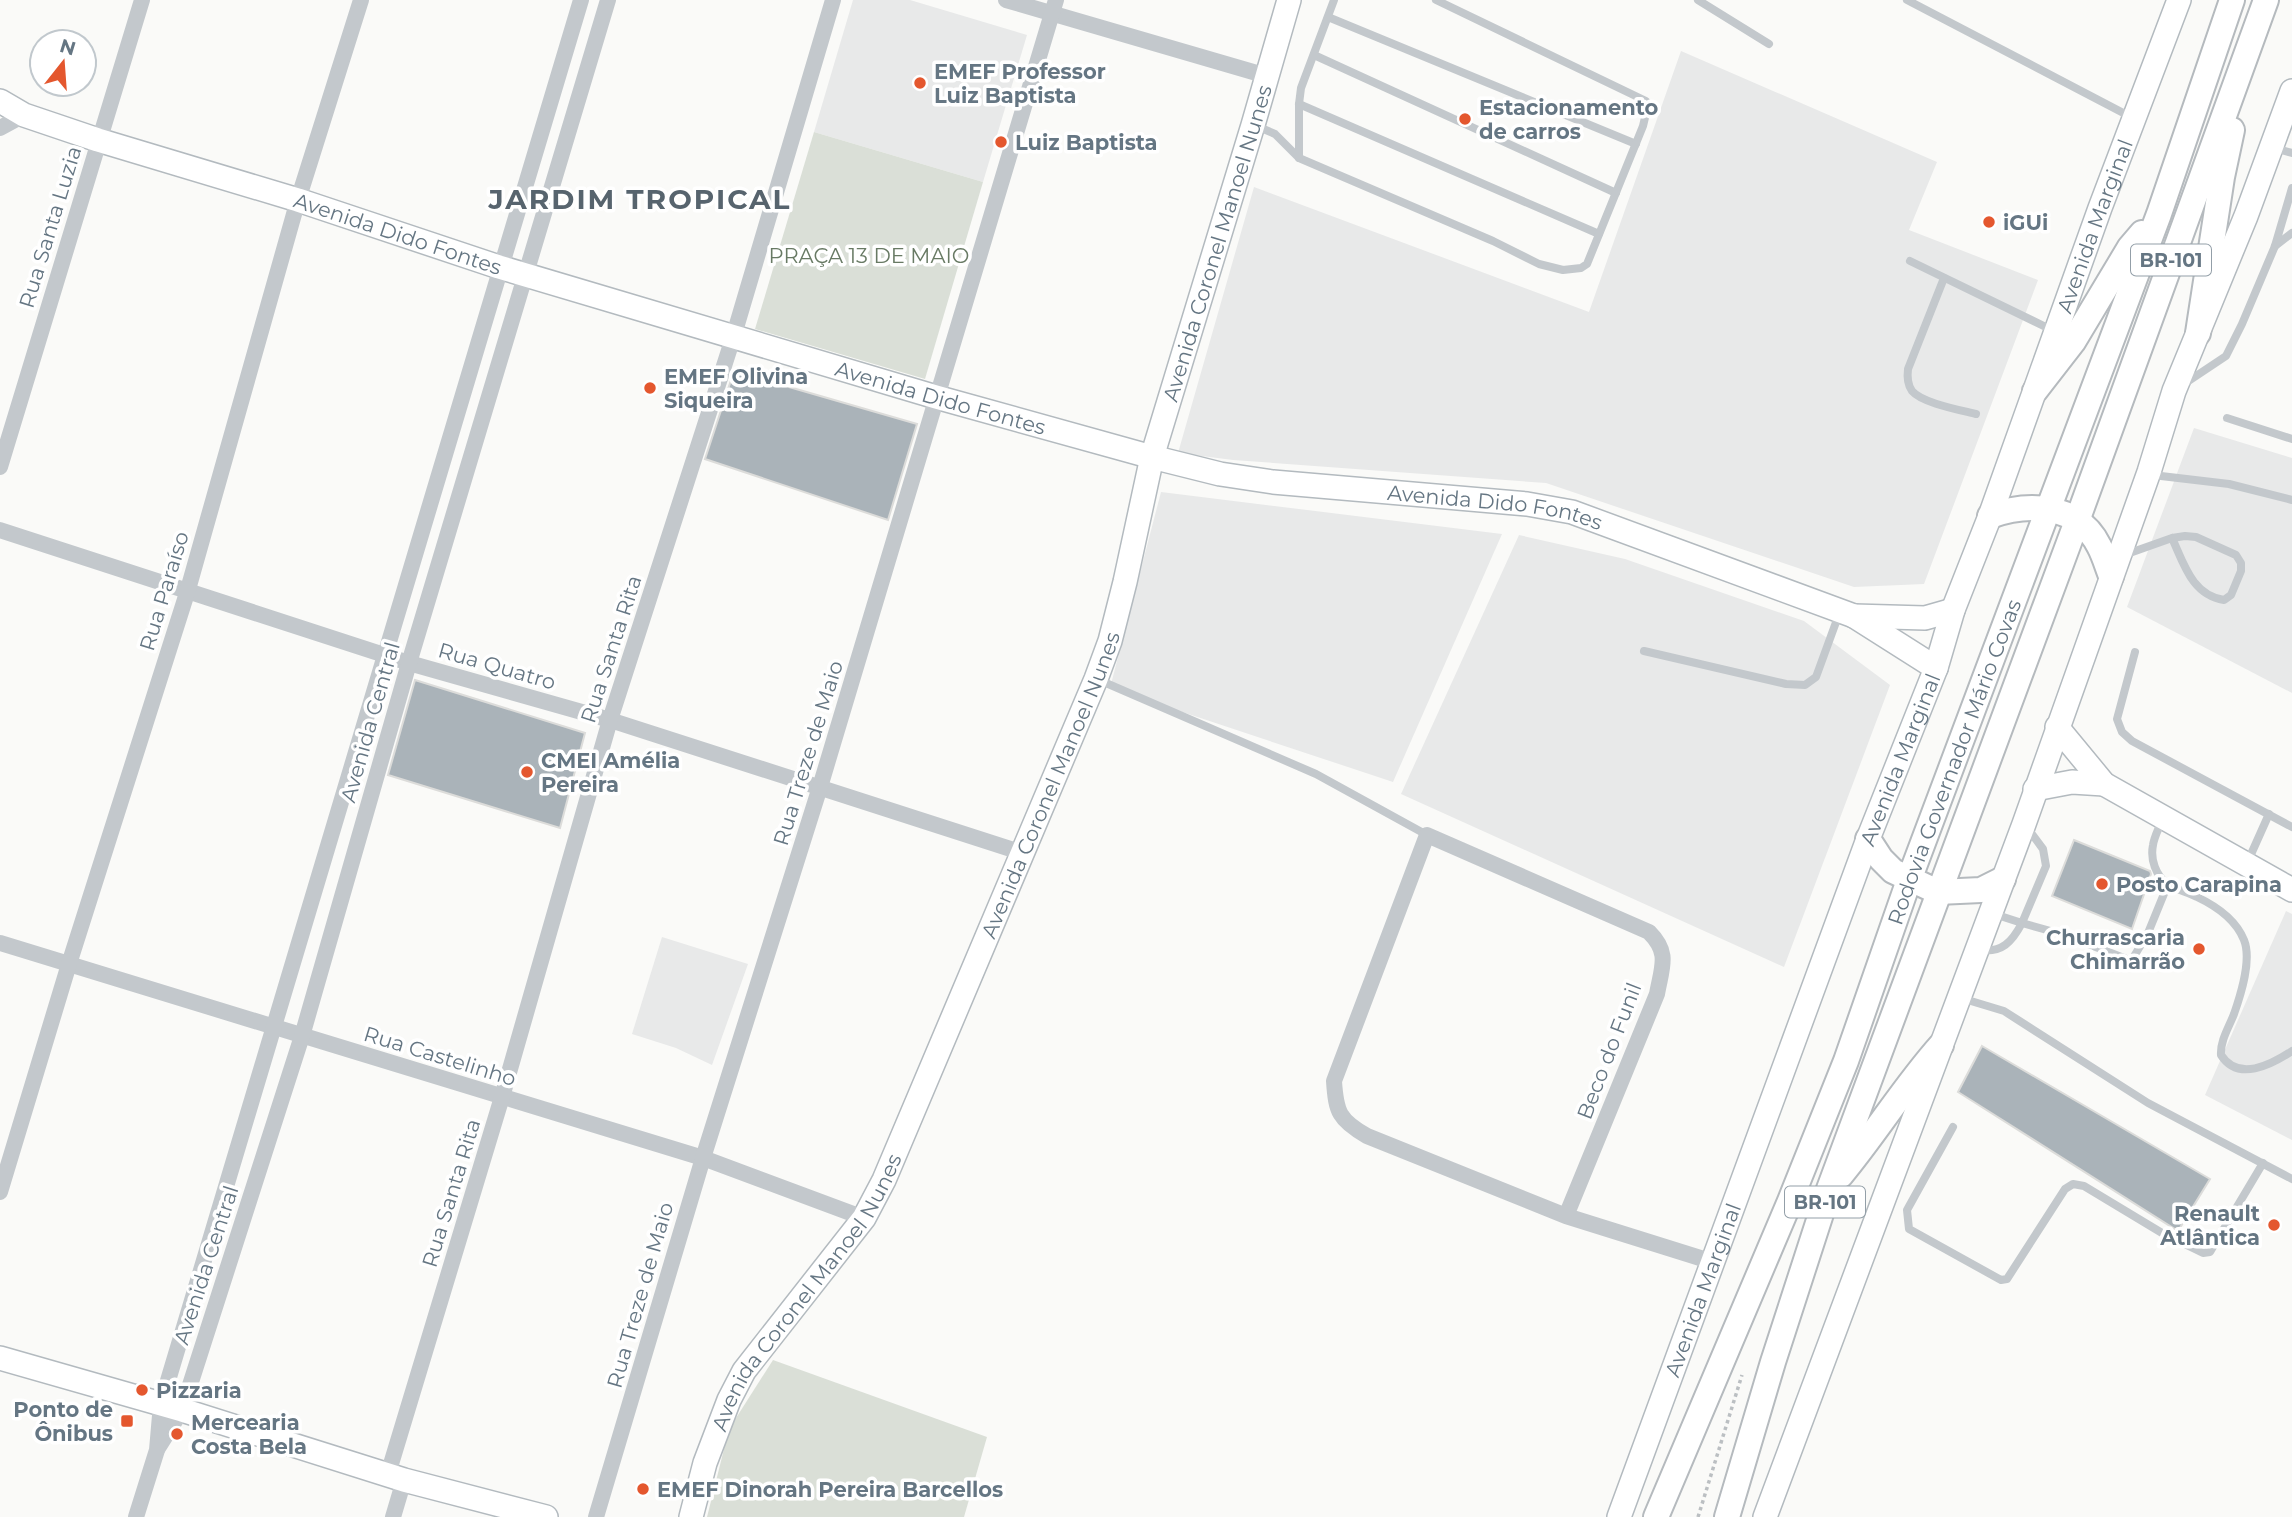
<svg xmlns="http://www.w3.org/2000/svg" width="2292" height="1517" viewBox="0 0 2292 1517" font-family="Montserrat,sans-serif">
	<rect width="100%" height="100%" fill="#fafaf8"/>
	<g fill="#e8e9e9">
		<polygon points="853,0 910,0 1027,35 983,182 814,132"/>
		<polygon points="1681,51 1937,162 1909,230 2038,280 1924,584 1854,587 1546,483 1233,460 1178,453 1254,187 1589,312"/>
		<polygon points="2194,428 2292,458 2292,693 2127,607"/>
		<polygon points="1161,492 1502,534 1393,782 1110,688"/>
		<polygon points="1519,535 1625,559 1804,621 1890,685 1784,967 1401,794"/>
		<polygon points="2286,911 2292,914 2292,1140 2205,1095"/>
		<polygon points="662,937 748,964 712,1065 676,1048 632,1034"/>
	</g>
	<g fill="#dadfd7">
		<polygon points="814,132 983,182 925,379 755,329"/>
		<polygon points="773,1360 987,1437 964,1517 707,1517 729,1429"/>
	</g>
	<g fill="#aab3b9" stroke="#dcdcda" stroke-width="2">
		<polygon points="734,371 917,424 888,520 705,459"/>
		<polygon points="415,680 585,733 560,828 388,775"/>
		<polygon points="2074,840 2150,871 2151,874 2132,929 2052,896"/>
		<polygon points="1982,1046 2210,1179 2178,1231 1958,1092"/>
	</g>
	<g fill="none" stroke-linecap="round" stroke-linejoin="round">
		<defs>
			<g id="secondary">
				<path id="s1" d="M0,101L24,115L98,140L298,200L499,267L936,397L1152,457L1220,474L1273,482L1527,504L1572,512L1854,616L1936,668"/>
				<polyline points="1854,616 1925,618 1953,610"/>
				<polyline points="2057,727 2104,784 2292,890"/>
				<polyline points="2035,789 2072,782 2104,784"/>
				<polyline points="0,1358 182,1410 404,1480 546,1517"/>
				<path id="s2" d="M691,1517L705,1463L729,1400L744,1371L864,1218L884,1180L1096,679L1110,641L1125,582L1152,457L1253,125L1289,0"/>
				<path id="s3" d="M1619,1517L1868,839L1936,668L1953,610L1990,516L2100,208L2179,0"/>
				<polyline points="1765,1517 2024,824 2149,472 2174,391 2246,216 2292,91"/>
			</g>
			<g id="primary">
				<polyline points="2198,333 2222,177 2232,130"/>
				<polyline points="2035,391 2073,342 2130,247 2142,233"/>
				<path d="M1990,516C2029,502 2078,504 2099,546C2104,555 2107,566 2111,576"/>
				<polyline points="1868,839 1881,859 1893,871 1938,892 1981,890 2003,879"/>
				<path d="M1841,1175C1876,1133 1905,1085 1941,1045"/>
				<path id="s4" d="M1656,1517L1790,1201L1846,1061L1909,880L2159,214L2232,0"/>
				<polyline points="1727,1517 1773,1362 1829,1189 2077,521 2266,0"/>
			</g>
		</defs>
		<use href="#secondary" stroke="#b3babf" stroke-width="26"/>
		<use href="#primary" stroke="#b5babe" stroke-width="28"/>
		<polyline stroke="#bbbfc2" stroke-width="3.5" stroke-dasharray="3.5 3.5" stroke-linecap="butt" points="1698,1517 1742,1375"/>
		<g stroke="#c3c8cc" stroke-width="8">
			<polyline points="1698,0 1769,44"/>
			<polyline points="1907,0 2131,117"/>
			<polyline points="1328,17 1636,144"/>
			<polyline points="1314,55 1616,193"/>
			<polyline points="1299,104 1599,234"/>
			<polyline points="1254,125 1275,134 1299,158 1493,241 1539,264 1563,270 1581,268 1587,264 1643,126 1647,109 1646,101 1436,0"/>
			<polyline points="2274,148 2292,153"/>
			<polyline points="1299,158 1299,104 1301,88 1334,0"/>
			<polyline points="2275,246 2292,233"/>
			<polyline points="1910,261 2054,331"/>
			<path d="M1944,278L1908,369C1907,377 1907,384 1912,391C1922,403 1960,410 1976,414"/>
			<polyline points="2184,384 2226,356 2242,324 2275,246 2292,188"/>
			<polyline points="2227,418 2292,439"/>
			<polyline points="2151,473 2161,476 2229,484 2292,500"/>
			<path d="M2124,555L2172,538L2185,536L2196,537L2236,555L2241,563V571L2231,595L2224,600C2192,595 2184,564 2172,538"/>
			<polyline points="1644,651 1786,684 1805,685 1816,677 1839,614"/>
			<polyline points="2135,652 2117,719 2122,732 2132,741 2292,827"/>
			<polyline points="1099,680 1316,774 1427,835"/>
			<path d="M2162,820C2159,828 2154,837 2153,845C2150,860 2156,875 2167,884C2176,890 2188,892 2197,897C2216,906 2236,920 2244,940C2252,960 2241,994 2234,1014C2229,1027 2220,1041 2221,1055C2238,1082 2271,1065 2292,1051"/>
			<polyline points="2248,861 2269,814"/>
			<polyline points="1994,914 2022,923 2046,866 2043,849 2026,826"/>
			<path d="M1980,950C2002,953 2012,942 2022,923L2065,935L2129,960L2133,958L2148,933L2168,884"/>
			<polyline points="1961,998 2004,1011 2148,1103 2292,1179"/>
			<polyline points="1953,1127 1907,1210 1909,1229 2001,1280 2007,1279 2065,1189 2073,1184 2084,1186 2162,1233 2203,1253 2210,1252 2263,1163"/>
		</g>
		<g stroke="#c3c8cc" stroke-width="16">
			<polyline points="1006,0 1267,76"/>
			<polyline points="0,128 24,115"/>
			<polyline points="0,467 142,0"/>
			<polyline points="0,530 409,663 610,720 1023,853"/>
			<polyline points="0,943 703,1158 864,1218"/>
			<polyline points="0,1192 69,964 187,593 298,200 361,0"/>
			<path d="M1566,1216L1657,994C1662,966 1670,953 1649,932L1427,835L1334,1081C1336,1112 1339,1120 1367,1136L1566,1216L1713,1262"/>
			<polyline points="158,1448 182,1410 302,1036 409,663 608,0"/>
			<polyline points="388,1474 502,1097 610,720 733,338 833,0"/>
			<polyline points="136,1517 157,1450 161,1404 581,0"/>
			<polyline points="393,1517 404,1480"/>
			<polyline points="596,1517 703,1158 820,787 1056,0"/>
		</g>
		<use href="#secondary" stroke="#fff" stroke-width="23"/>
		<use href="#primary" stroke="#fff" stroke-width="24"/>
	</g>
	<g fill="#e4572e" stroke="#fff" stroke-width="2.5">
		<circle cx="920" cy="83" r="7"/>
		<circle cx="1465" cy="119" r="7"/>
		<circle cx="1001" cy="142" r="7"/>
		<circle cx="1989" cy="222" r="7"/>
		<circle cx="650" cy="388" r="7"/>
		<circle cx="527" cy="772" r="7"/>
		<circle cx="2102" cy="884" r="7"/>
		<circle cx="2199" cy="949" r="7"/>
		<circle cx="2274" cy="1225" r="7"/>
		<circle cx="142" cy="1390" r="7"/>
		<rect x="120" y="1414" width="14" height="14" rx="3.5"/>
		<circle cx="177" cy="1434" r="7"/>
		<circle cx="643" cy="1489" r="7"/>
	</g>
	<g text-anchor="middle" dominant-baseline="central" stroke-width="7" stroke-linejoin="round" paint-order="stroke">
		<g fill="#fff" stroke="#939fa8" stroke-width="2">
			<rect x="2131" y="244.5" width="80" height="31" rx="5"/>
			<rect x="1785" y="1186.5" width="80" height="31" rx="5"/>
		</g>
		<g font-size="19" font-weight="bold" fill="#657683">
			<text x="2171" y="260">BR-101</text>
			<text x="1825" y="1202">BR-101</text>
		</g>
		<g font-size="21" font-weight="bold" fill="#657683" stroke="#fff" text-anchor="start">
			<text x="934" y="71">EMEF Professor<tspan x="934" dy="24">Luiz Baptista</tspan></text>
			<text x="1479" y="107">Estacionamento<tspan x="1479" dy="24">de carros</tspan></text>
			<text x="1015" y="142">Luiz Baptista</text>
			<text x="2003" y="222">iGUi</text>
			<text x="664" y="376">EMEF Olivina<tspan x="664" dy="24">Siqueira</tspan></text>
			<text x="541" y="760">CMEI Amélia<tspan x="541" dy="24">Pereira</tspan></text>
			<text x="2116" y="884">Posto Carapina</text>
			<text x="2185" y="937" text-anchor="end">Churrascaria<tspan x="2185" dy="24">Chimarrão</tspan></text>
			<text x="2260" y="1213" text-anchor="end">Renault<tspan x="2260" dy="24">Atlântica</tspan></text>
			<text x="156" y="1390">Pizzaria</text>
			<text x="113" y="1409" text-anchor="end">Ponto de<tspan x="113" dy="24">Ônibus</tspan></text>
			<text x="191" y="1422">Mercearia<tspan x="191" dy="24">Costa Bela</tspan></text>
			<text x="657" y="1489">EMEF Dinorah Pereira Barcellos</text>
		</g>
		<g font-size="21" fill="#657683" stroke="#fff">
			<text transform="translate(50 227) rotate(-73)">Rua Santa Luzia</text>
			<text stroke="none"><textPath href="#s3" startOffset="1376">Avenida Marginal</textPath></text>
			<text stroke="none"><textPath href="#s1" startOffset="420">Avenida Dido Fontes</textPath></text>
			<text stroke="none"><textPath href="#s2" startOffset="1390">Avenida Coronel Manoel Nunes</textPath></text>
			<text stroke="none"><textPath href="#s1" startOffset="987">Avenida Dido Fontes</textPath></text>
			<text stroke="none"><textPath href="#s1" startOffset="1554">Avenida Dido Fontes</textPath></text>
			<text transform="translate(164 591) rotate(-73)">Rua Paraíso</text>
			<text transform="translate(611 649) rotate(-72)">Rua Santa Rita</text>
			<text transform="translate(497 666) rotate(16)">Rua Quatro</text>
			<text transform="translate(370 722) rotate(-74)">Avenida Central</text>
			<text transform="translate(808 753) rotate(-73)">Rua Treze de Maio</text>
			<text stroke="none"><textPath href="#s3" startOffset="808">Avenida Marginal</textPath></text>
			<text stroke="none"><textPath href="#s4" startOffset="812">Rodovia Governador Mário Covas</textPath></text>
			<text stroke="none"><textPath href="#s2" startOffset="822">Avenida Coronel Manoel Nunes</textPath></text>
			<text transform="translate(1609 1051) rotate(-69)">Beco do Funil</text>
			<text transform="translate(440 1056) rotate(17)">Rua Castelinho</text>
			<text transform="translate(451 1193) rotate(-73)">Rua Santa Rita</text>
			<text transform="translate(206 1265) rotate(-72)">Avenida Central</text>
			<text stroke="none"><textPath href="#s3" startOffset="242">Avenida Marginal</textPath></text>
			<text stroke="none"><textPath href="#s2" startOffset="256">Avenida Coronel Manoel Nunes</textPath></text>
			<text transform="translate(640 1295) rotate(-74)">Rua Treze de Maio</text>
		</g>
		<g font-size="21" fill="#687a64" stroke="#fff">
			<text x="869" y="255">PRAÇA 13 DE MAIO</text>
		</g>
		<g font-size="28" font-weight="bold" letter-spacing="2" fill="#57646e" stroke="#fff">
			<text x="640" y="199">JARDIM TROPICAL</text>
		</g>
	</g>
	<g transform="translate(63 63) rotate(17)"><circle r="33" fill="#ffffff" stroke="#c1c8cd" stroke-width="2"/>
	<path d="M0-5L12 26L0 18L-12 26Z" fill="#e4572e"/>
	<text y="-10" font-size="19" font-weight="bold" text-anchor="middle" fill="#657683">N</text>
	</g>
</svg>
